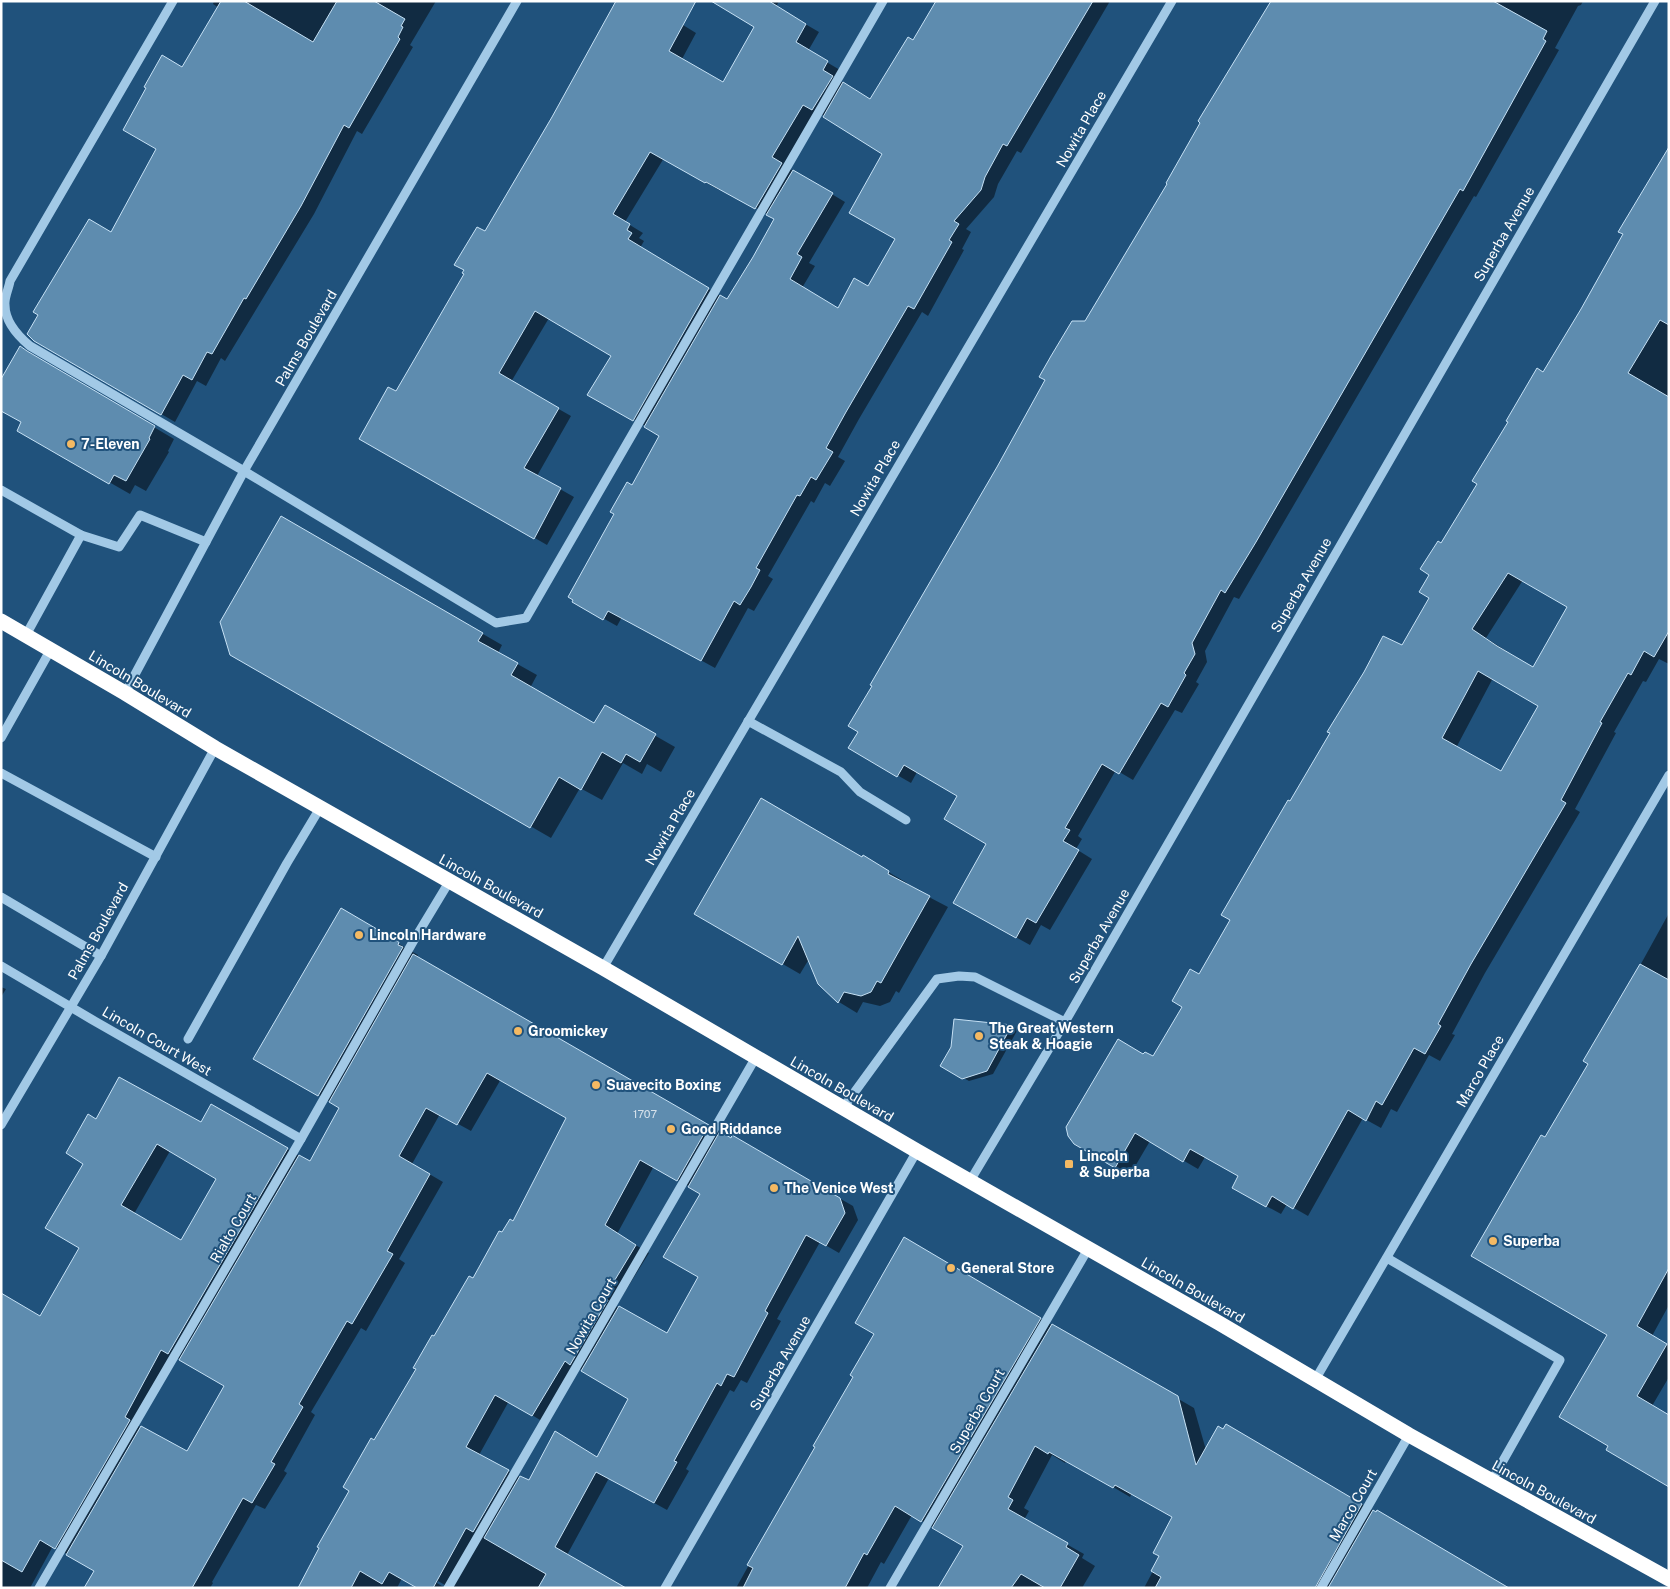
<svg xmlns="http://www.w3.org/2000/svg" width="1670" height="1589" viewBox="0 0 1670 1589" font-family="'Public Sans',sans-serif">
	<rect width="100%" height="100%" fill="#20527c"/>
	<g fill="#0007" fill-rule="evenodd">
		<polygon points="214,1 436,1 410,45 413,47 362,134 357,131 314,214 225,361 221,358 206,386 197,381 175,422 34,340 112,234 158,149 183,69 219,8 213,4"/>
		<path d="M713,1H779L776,7L819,32L808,51L840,70L835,78L871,100L913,42L937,1H1110L1021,153L1017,151L998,184L994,197L966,229L971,232L962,249L964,250L928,316L922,312L859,419L838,457L845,461L830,486L825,483L814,503L811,501L768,576L773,579L764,594L754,611L748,608L715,668L622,617L617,626L574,602L661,435L589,394L612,355L549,318L511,382L571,416L537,476L574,497L547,545L361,438L396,393L465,273L485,233L683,25L696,33L682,59L724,83L756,26ZM816,111L884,153L896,239L868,288L838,309L802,288L815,266L809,263L845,202L785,166ZM664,158L719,190L720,188L776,219L727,300L640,248L644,241L639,238L643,233L625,222Z"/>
		<polygon points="1453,1 1583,1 1581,5 1578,6 1555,48 1559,50 1476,197 1474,196 1239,599 1234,597 1205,651 1207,662 1196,682 1199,684 1182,713 1175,710 1133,780 1116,770 1078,836 1082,839 1076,849 1092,859 1050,930 1041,925 1030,945 955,903 988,844 959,795 917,772 911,783 850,748 1086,322"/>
		<path d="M1669,150V664L1659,659L1646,682L1643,681L1614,732L1616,733L1575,809L1580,812L1485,973L1452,1034L1455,1035L1440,1061L1429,1055L1397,1112L1391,1109L1381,1128L1363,1118L1308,1216L1287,1204L1281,1214L1233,1188L1240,1176L1205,1157L1198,1169L1150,1141L1130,1175L1074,1143L1144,1056L1153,1058L1184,1006L1231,919L1290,803L1402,647L1430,598L1431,575L1441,545L1582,310ZM1523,580L1569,607L1534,669L1486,638ZM1493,678L1539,705L1501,773L1456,748Z"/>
		<polygon points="21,347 47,364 174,439 168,451 169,452 146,491 135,485 130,494 18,430 23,422"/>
		<polygon points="282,518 502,645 498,653 537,675 530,688 595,725 605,707 675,747 661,772 647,764 642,774 623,763 602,800 580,788 551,838 231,654"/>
		<polygon points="863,857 907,883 906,885 948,907 899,993 896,991 890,1002 880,1006 863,1002 857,1013 839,1002 819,984 809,959 800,974 696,914"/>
		<path d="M341,910L418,955L417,957L731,1139L733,1137L853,1206L858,1220L839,1253L820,1242L777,1319L781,1321L747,1383L741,1380L734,1392L730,1390L686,1469L689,1471L667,1510L609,1478L567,1555L617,1588H450L438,1581L437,1583L445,1588H419L402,1578L397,1588H300L351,1490L374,1442L435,1337L502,1234L514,1222L568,1117L501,1079L471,1131L440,1114L412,1164L443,1182L399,1259L405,1263L366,1331L361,1328L311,1412L315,1415L284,1471L287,1473L265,1509L256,1505L212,1582L213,1583L210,1588H86L95,1570L53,1546L30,1588H1V1447L40,1318L80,1247L85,1163L96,1121L202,1123L212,1106L310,1162L341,1108L255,1058ZM170,1151L218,1179L181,1242L134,1214ZM654,1166L702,1194L700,1277L667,1335L616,1306L649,1253L617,1234ZM174,1356L226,1385L187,1453L137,1425ZM578,1368L630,1398L598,1458L529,1482L479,1455L509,1401L545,1423Z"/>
		<polygon points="1669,913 1669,1305 1652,1336 1669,1346 1669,1377 1652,1406 1609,1446 1609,1334 1546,1139 1590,1063 1610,1020"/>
		<polygon points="1,987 6,989 1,997"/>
		<polygon points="955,1020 1012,1026 1018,1029 993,1074 969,1081 942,1066 952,1047"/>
		<polygon points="904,1239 1194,1408 1206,1450 1226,1426 1377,1513 1406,1588 1144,1588 1161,1556 1173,1517 1132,1493 1130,1497 1067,1460 1065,1463 1052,1455 1024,1508 1029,1511 1024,1520 1084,1554 1082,1558 1095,1566 1082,1588 939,1588 964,1546 912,1515 884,1564 881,1562 867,1588 736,1588 854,1377 876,1334"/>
	</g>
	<g fill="#5e8caf" stroke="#c6e1f5" fill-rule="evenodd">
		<polygon points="221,1 244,1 313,42 337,1 374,1 405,19 401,26 403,27 398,37 400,39 349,128 344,125 301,206 246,299 244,298 212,354 207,352 192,380 183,375 161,415 34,341 27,334 38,315 33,312 89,219 111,232 156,149 123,130 146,88 144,87 162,55 182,67"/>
		<polygon points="616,1 696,1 669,51 723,82 754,27 711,1 769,1 806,24 796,42 828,61 823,70 833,76 812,110 803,105 772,157 782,163 755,209 706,182 705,183 650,152 613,214 630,224 627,230 632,233 628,239 709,288 633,421 587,395 611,356 535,311 499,373 559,408 524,468 561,488 534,539 359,439 388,387 396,391 464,274 462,273 464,270 454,265 477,227 485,231 552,117"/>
		<polygon points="936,1 1093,1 1007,146 1003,144 985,177 981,190 954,221 959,224 949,240 952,242 914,309 908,306 846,412 826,448 833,452 816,480 811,477 800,496 797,495 756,568 760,570 751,587 740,605 734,601 701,661 608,611 603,620 572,602 573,600 568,597 614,514 610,512 627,482 632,485 659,436 644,427 720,295 727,299 753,257 774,219 766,215 793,170 833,193 797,254 802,257 790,279 838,308 854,278 868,286 895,239 849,213 882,154 823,117 843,82 870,99 908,37 913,40"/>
		<polygon points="1271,1 1493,1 1547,31 1543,39 1546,41 1463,191 1460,189 1256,542 1225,593 1221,590 1192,643 1195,654 1184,673 1186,675 1168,707 1161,703 1119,774 1102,764 1065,828 1070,830 1063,841 1079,850 1036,923 1027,918 1016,938 953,903 986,844 944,819 957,796 904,765 897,777 848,748 858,732 848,726 872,686 870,685 997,467 1045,380 1039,377 1051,356 1072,321 1085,321 1167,184 1166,183 1200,123 1198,121"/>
		<path d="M1669,147V325L1660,320L1628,373L1669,397V631L1654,657L1644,651L1631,675L1628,673L1600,722L1602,723L1561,800L1566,803L1471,964L1438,1024L1441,1026L1425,1054L1414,1048L1382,1105L1376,1101L1366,1121L1348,1110L1293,1209L1272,1196L1266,1207L1232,1188L1238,1176L1190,1149L1183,1162L1135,1133L1115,1168L1074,1144L1068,1136L1066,1127L1118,1039L1143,1054L1145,1052L1153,1056L1182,1007L1172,1001L1190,969L1199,974L1230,920L1221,915L1288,800L1290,801L1330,733L1327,732L1364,672L1383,636L1402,645L1429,598L1419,592L1429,575L1420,569L1438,541L1441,543L1477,484L1472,481L1508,422L1506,421L1537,368L1543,372L1581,309L1623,234L1618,232ZM1508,573L1567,607L1533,667L1497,646L1472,629ZM1478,671L1538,706L1501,771L1442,738Z"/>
		<polygon points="20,346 27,351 155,426 149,438 150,439 126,481 114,475 109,484 17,431 21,422 1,411 1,379"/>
		<polygon points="281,516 483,633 478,641 518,663 511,675 594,723 605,705 656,734 640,762 626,754 621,763 602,752 581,790 559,777 530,828 230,655 220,622"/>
		<polygon points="761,798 862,857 863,855 889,871 888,874 930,896 881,983 877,981 871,992 861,996 844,992 838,1003 818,984 798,936 782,965 694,914"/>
		<polygon points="341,908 399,942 398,945 403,947 318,1096 253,1059"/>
		<polygon points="413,954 709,1125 677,1181 640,1160 605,1225 636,1245 604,1298 608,1300 570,1365 565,1361 532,1416 495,1395 466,1447 509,1470 473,1532 466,1528 433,1588 417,1588 389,1572 382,1584 360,1571 351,1588 298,1588 319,1548 317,1547 349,1491 343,1487 371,1438 374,1440 416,1369 413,1368 432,1335 434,1336 469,1276 473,1278 499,1231 502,1232 510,1219 513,1221 566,1118 487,1073 457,1125 426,1108 399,1156 430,1174 387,1251 393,1254 352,1324 347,1321 299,1404 303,1407 271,1462 275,1464 252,1503 243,1498 192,1588 84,1588 94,1571 66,1555 141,1426 187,1451 224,1386 179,1360 299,1155 310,1161 339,1108 329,1102"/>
		<polygon points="1640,964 1669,980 1669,1268 1637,1326 1667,1344 1637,1396 1669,1415 1669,1487 1606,1450 1608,1446 1559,1417 1607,1335 1471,1256 1541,1135 1545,1137 1588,1064 1583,1061"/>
		<polygon points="954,1019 1012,1025 987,1071 962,1079 940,1066 951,1047"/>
		<path d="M119,1077L201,1122L211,1104L288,1148L168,1354L161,1350L125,1417L130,1420L55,1549L40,1540L22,1572L1,1560V1293L40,1316L79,1248L45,1228L83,1164L66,1153L88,1114L96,1119ZM157,1144L216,1179L181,1240L121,1205Z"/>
		<polygon points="720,1131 731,1138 732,1135 840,1198 845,1213 826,1246 806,1235 765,1311 768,1313 734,1377 727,1374 721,1386 717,1383 674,1461 677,1462 654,1503 596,1472 555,1547 626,1588 538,1588 546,1574 484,1538 520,1476 529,1480 555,1431 597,1457 628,1399 581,1371 619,1306 667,1333 698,1277 663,1257 700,1194 688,1187"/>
		<polygon points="904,1237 1041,1318 921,1522 895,1506 867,1555 864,1553 845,1588 743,1588 753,1568 747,1565 815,1447 813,1446 853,1377 850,1375 874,1334 855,1323"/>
		<polygon points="1052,1324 1178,1396 1196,1465 1218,1426 1223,1429 1226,1424 1362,1504 1315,1588 1155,1588 1161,1577 1151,1571 1159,1556 1153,1553 1172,1517 1115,1485 1113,1488 1049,1452 1048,1454 1035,1446 1008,1497 1013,1500 1008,1509 1068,1543 1066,1547 1079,1555 1060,1588 1045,1588 1021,1574 1011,1588 938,1588 963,1546 932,1528"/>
		<polygon points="1373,1510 1376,1512 1377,1510 1509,1588 1328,1588"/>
	</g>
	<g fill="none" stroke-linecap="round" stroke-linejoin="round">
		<g stroke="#a2c9e6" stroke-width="9">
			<path d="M173,1L10,281C9,288 4,298 5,305C5,321 18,336 30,346L244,471L496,623L526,618L883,1"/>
			<polyline points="1,490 81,535 26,635"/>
			<polyline points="81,535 119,547 140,515 206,542"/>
			<polyline points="125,693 244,471 517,1"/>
			<polyline points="748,721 841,772 860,792 906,820"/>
			<polyline points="1,738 51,649"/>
			<polyline points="1,773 156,857"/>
			<polyline points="1,897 101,956"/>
			<polyline points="1,966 91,1019 301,1139"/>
			<polyline points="603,968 1172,1"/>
			<polyline points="188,1039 287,863 320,808"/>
			<polyline points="843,1108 937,979 959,976 975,977 1065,1022"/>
			<polyline points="1,1125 101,956 215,748"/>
			<polyline points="970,1181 1065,1022 1655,1"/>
			<polyline points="1387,1258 1560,1360 1491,1482"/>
			<polyline points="1315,1380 1669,775"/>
			<polyline points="39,1588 301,1139 414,940 449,882"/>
			<polyline points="448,1588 756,1057"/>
			<polyline points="665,1588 917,1151"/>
			<polyline points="890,1588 1088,1249"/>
			<polyline points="1321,1588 1409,1435"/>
		</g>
		<polyline stroke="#fff" stroke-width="15" points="1,621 125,693 215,748 603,968 917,1151 1219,1323 1409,1435 1669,1579"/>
	</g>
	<g fill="#f4b963" stroke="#20527c" stroke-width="2">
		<circle cx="71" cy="444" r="5"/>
		<circle cx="359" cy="935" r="5"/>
		<circle cx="518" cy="1031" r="5"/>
		<circle cx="979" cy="1036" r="5"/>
		<circle cx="596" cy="1085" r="5"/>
		<circle cx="671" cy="1129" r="5"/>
		<rect x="1064" y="1159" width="10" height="10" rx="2.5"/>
		<circle cx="774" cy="1188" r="5"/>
		<circle cx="1493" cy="1241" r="5"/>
		<circle cx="951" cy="1268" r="5"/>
	</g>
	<g text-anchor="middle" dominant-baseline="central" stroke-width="4" stroke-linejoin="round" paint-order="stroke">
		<g font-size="11" fill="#d7e2eb">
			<text x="645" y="1114">1707</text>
		</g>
		<g font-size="14" fill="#fff" stroke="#20527c">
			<text transform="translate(1081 129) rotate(-60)">Nowita Place</text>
			<text transform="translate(1504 234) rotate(-60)">Superba Avenue</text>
			<text transform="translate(306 338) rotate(-60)">Palms Boulevard</text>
			<text transform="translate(875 478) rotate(-60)">Nowita Place</text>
			<text transform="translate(1301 585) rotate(-60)">Superba Avenue</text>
			<text transform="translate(140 684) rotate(31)">Lincoln Boulevard</text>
			<text transform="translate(670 827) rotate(-60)">Nowita Place</text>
			<text transform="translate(491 886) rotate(29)">Lincoln Boulevard</text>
			<text transform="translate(98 931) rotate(-61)">Palms Boulevard</text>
			<text transform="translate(1099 936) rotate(-60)">Superba Avenue</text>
			<text transform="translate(157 1041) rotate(30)">Lincoln Court West</text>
			<text transform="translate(1480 1071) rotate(-60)">Marco Place</text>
			<text transform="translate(842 1089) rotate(30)">Lincoln Boulevard</text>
			<text transform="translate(233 1228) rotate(-60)">Rialto Court</text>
			<text transform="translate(1193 1290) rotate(30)">Lincoln Boulevard</text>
			<text transform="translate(591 1316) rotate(-60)">Nowita Court</text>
			<text transform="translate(780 1363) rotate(-60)">Superba Avenue</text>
			<text transform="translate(977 1411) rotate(-60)">Superba Court</text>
			<text transform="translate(1544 1492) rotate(29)">Lincoln Boulevard</text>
			<text transform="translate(1353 1505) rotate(-60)">Marco Court</text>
		</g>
		<g font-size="14" font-weight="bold" fill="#fff" stroke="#20527c" text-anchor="start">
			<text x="81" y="444">7-Eleven</text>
			<text x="369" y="935">Lincoln Hardware</text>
			<text x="989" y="1028">The Great Western<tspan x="989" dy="16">Steak &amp; Hoagie</tspan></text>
			<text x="528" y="1031">Groomickey</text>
			<text x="606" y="1085">Suavecito Boxing</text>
			<text x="681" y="1129">Good Riddance</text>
			<text x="1079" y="1156">Lincoln<tspan x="1079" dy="16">&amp; Superba</tspan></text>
			<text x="784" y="1188">The Venice West</text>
			<text x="1503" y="1241">Superba</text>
			<text x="961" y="1268">General Store</text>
		</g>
	</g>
	<rect width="1670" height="1589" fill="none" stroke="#ffffff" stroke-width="5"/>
</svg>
